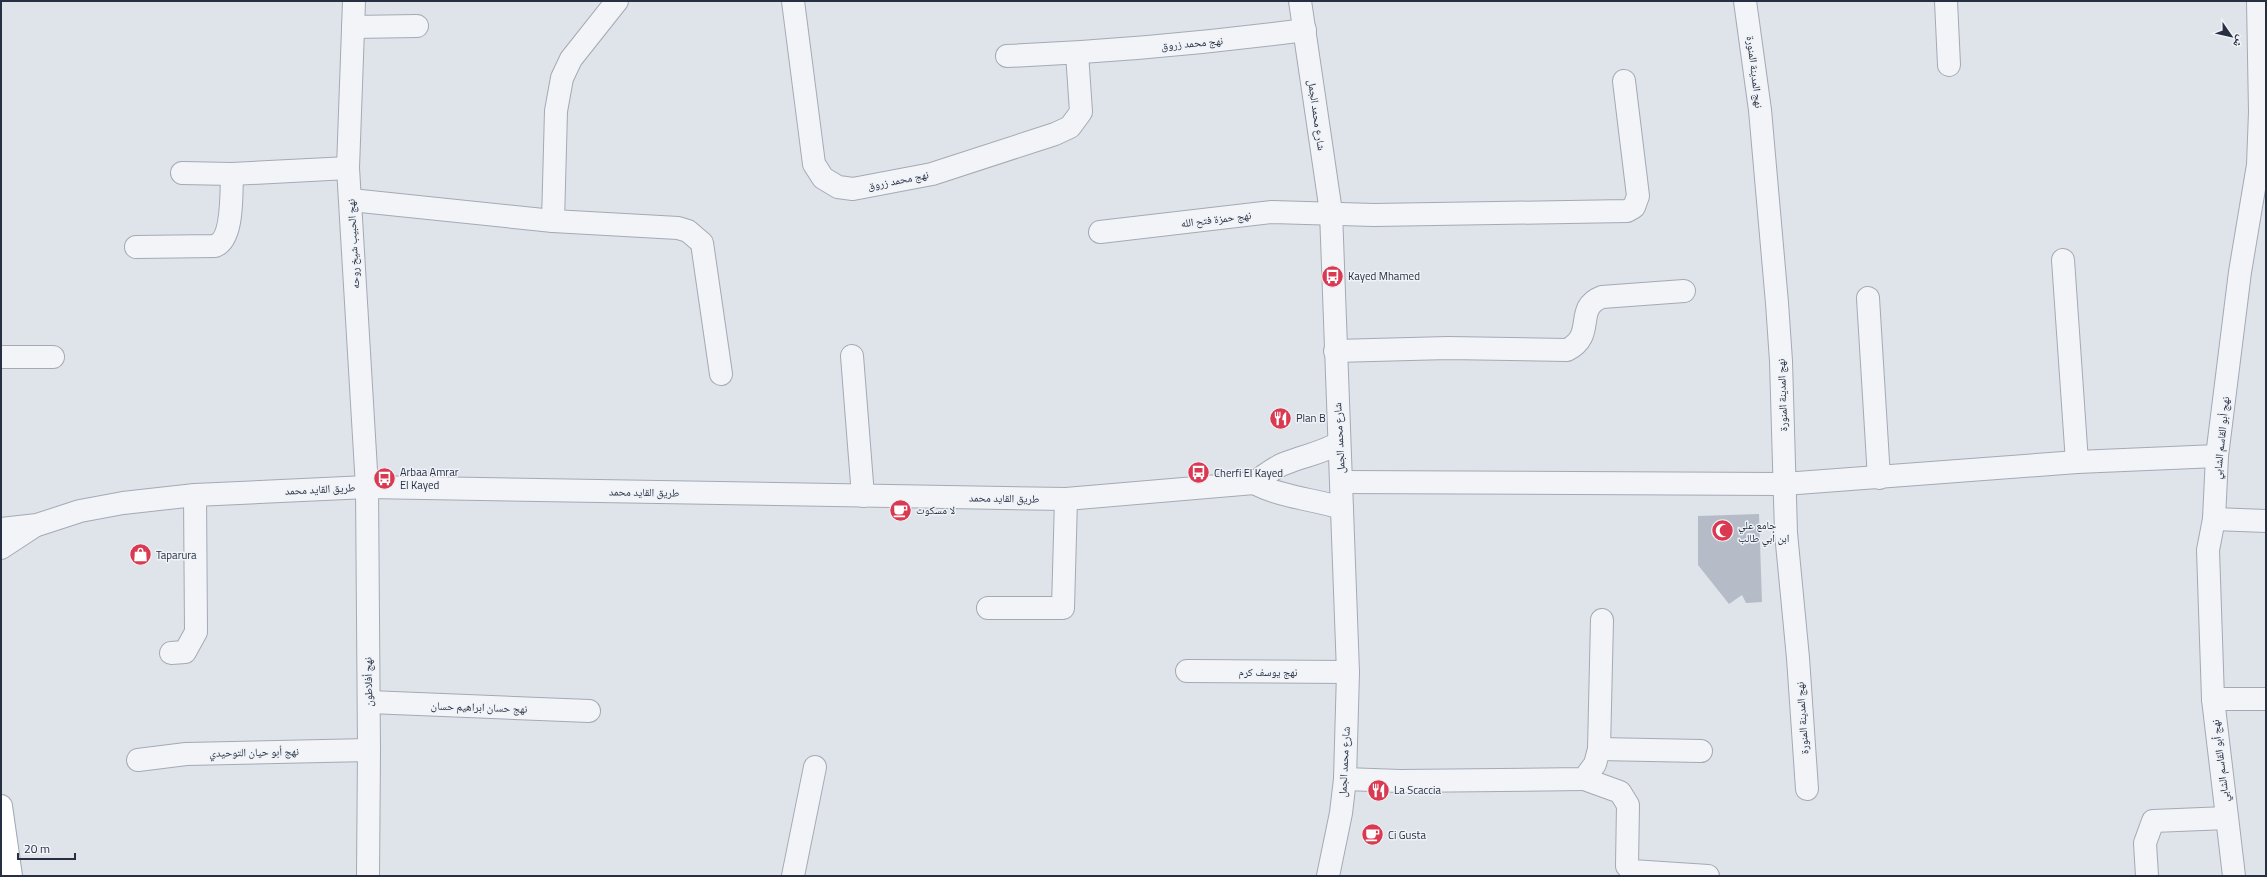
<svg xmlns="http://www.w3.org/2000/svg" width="2267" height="877" viewBox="0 0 2267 877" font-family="'Titillium Web','Noto Naskh Arabic',sans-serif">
	<rect width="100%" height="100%" fill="#dfe3ea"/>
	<polygon fill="#b6bcc7" points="1759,514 1762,602 1746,603 1742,595 1729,604 1698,565 1698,516"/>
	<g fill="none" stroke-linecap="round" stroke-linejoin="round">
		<defs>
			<g id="minor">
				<polyline points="354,1 348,168 367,487 369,750 368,876"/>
				<polyline points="793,1 814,164 823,178 838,187 853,189 932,174 1055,134 1070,127 1081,112 1077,53"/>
				<polyline points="1300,1 1331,212 1348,672 1345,779 1341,813 1328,876"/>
				<polyline points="1745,1 1760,110 1777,303 1781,361 1786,533 1798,658 1807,789"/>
				<polyline points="1946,1 1949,65"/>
				<polyline points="353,27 417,26"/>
				<path d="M1007,56C1107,52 1206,43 1305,30"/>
				<polyline points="182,173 232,174 348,168"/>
				<polyline points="351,200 553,221 678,228 688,231 702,243 721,374"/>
				<polyline points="553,221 556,111 562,78 571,59 617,1"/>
				<polyline points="1100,232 1272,212 1374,215 1627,211 1634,207 1638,196 1624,81"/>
				<path d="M136,247L215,246C234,239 231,192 232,174"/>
				<polyline points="2063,260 2077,462"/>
				<polyline points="1868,298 1879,478"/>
				<path d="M1335,351L1448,348L1567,350C1597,335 1573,308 1602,297L1684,291"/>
				<polyline points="852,356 863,496"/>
				<polyline points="1,357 53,357"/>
				<polyline points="1341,482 1784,484 2077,462 2217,456"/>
				<path d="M1254,483C1281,497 1312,499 1342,508"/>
				<polyline points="2214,519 2266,521"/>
				<path d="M1,529L37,525L80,511L123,503L195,495L367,487L1066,499L1254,483C1264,476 1274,467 1286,463C1306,455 1319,454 1339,443"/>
				<polyline points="1,548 33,527"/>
				<polyline points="988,608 1063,608 1066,499"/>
				<polyline points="171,653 185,652 196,632 195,495"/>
				<polyline points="1187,671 1348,672"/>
				<polyline points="2213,699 2266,699"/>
				<polyline points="369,702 589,711"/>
				<polyline points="1599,749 1701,751"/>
				<polyline points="138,760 186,754 369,750"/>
				<polyline points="1345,779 1400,781 1584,779 1595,764 1599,749 1602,620"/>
				<polyline points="1584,779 1620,792 1628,805 1627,866 1632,871 1708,876"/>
				<polyline points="793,876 815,767"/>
				<polyline points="2147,876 2145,843 2153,821 2227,818"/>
				<polyline points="2234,876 2213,699 2208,550 2214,519 2217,456 2240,272 2258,165 2260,112 2258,1"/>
			</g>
			<polyline id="major" points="1,806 11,876"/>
		</defs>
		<use href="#minor" stroke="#a4aab4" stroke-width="24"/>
		<use href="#major" stroke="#9ea7b6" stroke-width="24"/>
		<use href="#minor" stroke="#f2f4f8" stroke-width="22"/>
		<use href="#major" stroke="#fff" stroke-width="22"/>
	</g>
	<defs>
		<symbol id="bus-disc" viewBox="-11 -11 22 22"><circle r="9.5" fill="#d93a51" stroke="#eff2f7"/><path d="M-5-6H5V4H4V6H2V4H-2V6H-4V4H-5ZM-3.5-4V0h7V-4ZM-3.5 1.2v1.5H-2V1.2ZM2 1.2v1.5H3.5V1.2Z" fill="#fff"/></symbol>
		<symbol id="restaurant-disc" viewBox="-11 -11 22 22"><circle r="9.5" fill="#d93a51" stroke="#eff2f7"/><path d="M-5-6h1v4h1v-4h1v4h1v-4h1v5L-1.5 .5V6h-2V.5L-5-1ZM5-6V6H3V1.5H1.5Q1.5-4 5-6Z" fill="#fff"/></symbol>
		<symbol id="cafe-disc" viewBox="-11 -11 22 22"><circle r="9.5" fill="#d93a51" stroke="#eff2f7"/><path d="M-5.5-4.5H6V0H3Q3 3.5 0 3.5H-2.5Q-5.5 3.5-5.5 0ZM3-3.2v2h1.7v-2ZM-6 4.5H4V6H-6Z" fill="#fff"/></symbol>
		<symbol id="mosque-disc" viewBox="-11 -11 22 22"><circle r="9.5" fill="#d93a51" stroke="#eff2f7"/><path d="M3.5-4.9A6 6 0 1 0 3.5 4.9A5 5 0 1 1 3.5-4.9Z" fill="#fff"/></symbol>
		<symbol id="shop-disc" viewBox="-11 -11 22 22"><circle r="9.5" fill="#d93a51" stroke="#eff2f7"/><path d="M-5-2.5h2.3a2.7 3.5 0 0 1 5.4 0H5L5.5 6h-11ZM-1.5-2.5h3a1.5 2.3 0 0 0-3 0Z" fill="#fff"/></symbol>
	</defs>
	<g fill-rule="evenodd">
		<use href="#bus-disc" x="1320" y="264" width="25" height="25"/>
		<use href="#restaurant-disc" x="1268" y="406" width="25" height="25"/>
		<use href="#bus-disc" x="1186" y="460" width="25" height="25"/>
		<use href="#bus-disc" x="372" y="466" width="25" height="25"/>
		<use href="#cafe-disc" x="888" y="498" width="25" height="25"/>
		<use href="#mosque-disc" x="1710" y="518" width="25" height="25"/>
		<use href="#shop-disc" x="128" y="542" width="25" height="25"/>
		<use href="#restaurant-disc" x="1366" y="778" width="25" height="25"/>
		<use href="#cafe-disc" x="1360" y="822" width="25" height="25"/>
	</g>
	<g text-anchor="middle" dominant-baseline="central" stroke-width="3" stroke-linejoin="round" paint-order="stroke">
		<g font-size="11" fill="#273042" stroke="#eff2f7">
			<text transform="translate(1192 43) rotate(-5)">نهج محمد زروق</text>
			<text transform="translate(1755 72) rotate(83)">نهج المدينة المنورة</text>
			<text transform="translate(1317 115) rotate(82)">شارع محمد الجمل</text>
			<text transform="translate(898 180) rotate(-11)">نهج محمد زروق</text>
			<text transform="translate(1216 219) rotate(-7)">نهج حمزة فتح الله</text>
			<text transform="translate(353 244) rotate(-93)">نهج الحبيب شيخ روحه</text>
			<text transform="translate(1782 395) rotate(-92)">نهج المدينة المنورة</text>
			<text transform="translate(1339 438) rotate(-93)">شارع محمد الجمل</text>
			<text transform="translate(2221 438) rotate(-84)">نهج أبو القاسم الشابي</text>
			<text transform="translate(320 489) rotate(-3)">طريق القايد محمد</text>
			<text transform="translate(644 492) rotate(1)">طريق القايد محمد</text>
			<text transform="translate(1004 498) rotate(1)">طريق القايد محمد</text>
			<text x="1268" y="672">نهج يوسف كرم</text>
			<text transform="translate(368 682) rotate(-91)">نهج أفلاطون</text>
			<text transform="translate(479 707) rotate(2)">نهج حسان ابراهيم حسان</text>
			<text transform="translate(1802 718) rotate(-94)">نهج المدينة المنورة</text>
			<text transform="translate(254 752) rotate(-1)">نهج أبو حيان التوحيدي</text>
			<text transform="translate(2220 761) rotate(-97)">نهج أبو القاسم الشابي</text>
			<text transform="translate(1344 762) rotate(-87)">شارع محمد الجمل</text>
		</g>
		<g font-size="11" fill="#273042" stroke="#eff2f7" text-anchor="start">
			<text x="1348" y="276">Kayed Mhamed</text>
			<text x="1296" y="418">Plan B</text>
			<text x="400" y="472">Arbaa Amrar<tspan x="400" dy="13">El Kayed</tspan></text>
			<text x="1214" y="473">Cherfi El Kayed</text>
			<text x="916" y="510">لا مسكوت</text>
			<text x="1738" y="525">جامع علي<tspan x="1738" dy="13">ابن أبي طالب</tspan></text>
			<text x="156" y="555">Taparura</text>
			<text x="1394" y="790">La Scaccia</text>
			<text x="1388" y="835">Ci Gusta</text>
		</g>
	</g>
	<rect width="2267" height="877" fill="none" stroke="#273042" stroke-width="4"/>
	<g transform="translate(2231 36) rotate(124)" stroke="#eff2f7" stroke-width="3" paint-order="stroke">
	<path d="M0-3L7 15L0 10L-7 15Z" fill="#273042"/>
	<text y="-6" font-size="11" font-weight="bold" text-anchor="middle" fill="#273042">ش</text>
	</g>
	<path d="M18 853v6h57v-6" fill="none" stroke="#273042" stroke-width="2"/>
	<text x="24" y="853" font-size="12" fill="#273042" stroke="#eff2f7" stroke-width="3" paint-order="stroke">20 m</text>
</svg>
